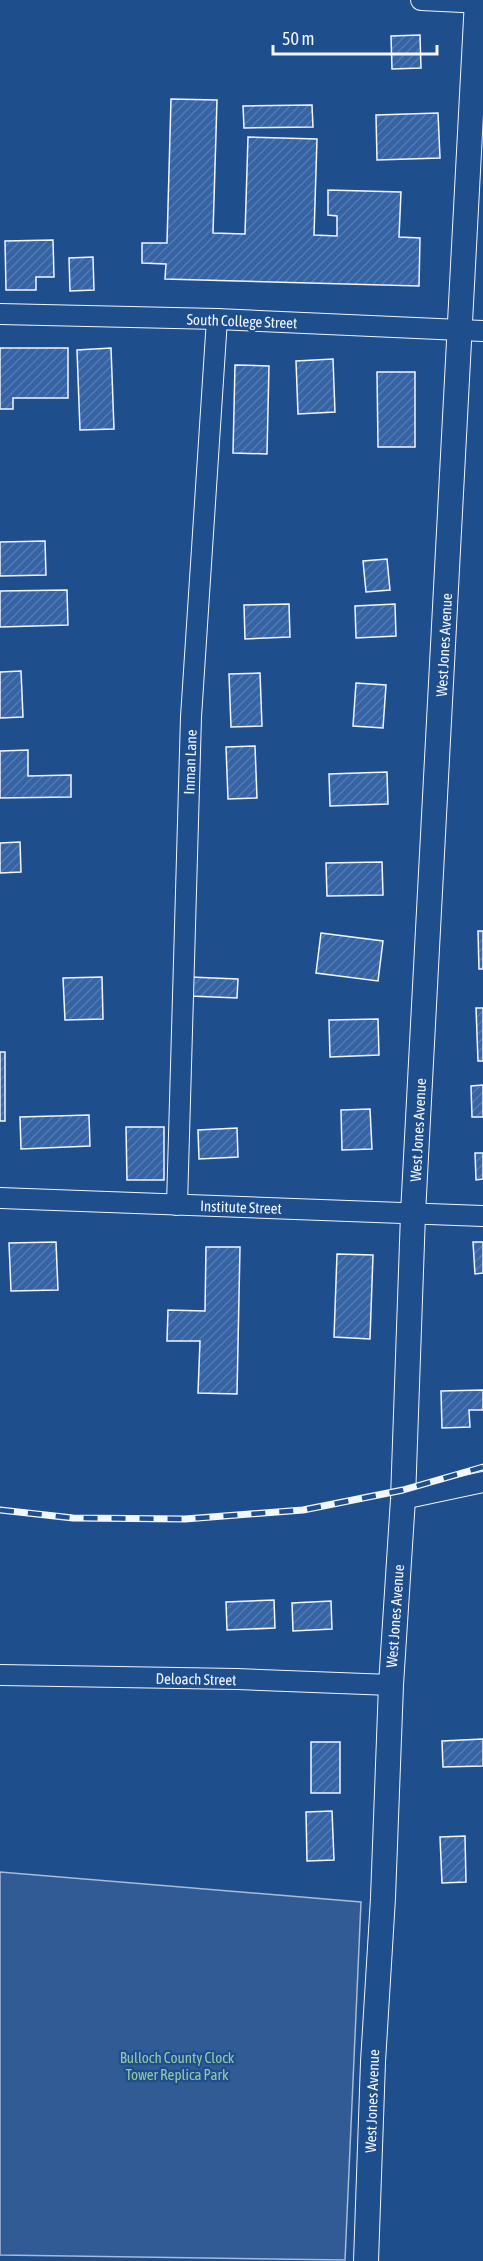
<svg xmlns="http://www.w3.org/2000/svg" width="483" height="2261" viewBox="0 0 483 2261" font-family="'Asap Condensed',sans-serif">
	<defs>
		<pattern id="building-hatch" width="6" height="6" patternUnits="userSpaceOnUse" patternTransform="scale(1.5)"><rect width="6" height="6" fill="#3563a3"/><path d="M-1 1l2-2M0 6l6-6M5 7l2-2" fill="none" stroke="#537ab1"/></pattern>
	</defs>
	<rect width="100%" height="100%" fill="#1f4e8c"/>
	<polygon fill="#305b95" stroke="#a8bbd7" stroke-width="1.5" points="0,1872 361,1902 345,2260 0,2255"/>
	<g fill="url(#building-hatch)" stroke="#f2f6ff" stroke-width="1.5">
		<polygon points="420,35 421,68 392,69 391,36"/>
		<polygon points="171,99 217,100 213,233 245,234 248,137 317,139 314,235 337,236 337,216 328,215 328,190 401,192 399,237 420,238 419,286 165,279 166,264 142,263 142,243 167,243"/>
		<polygon points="312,105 313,127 244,128 243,106"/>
		<polygon points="438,113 440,158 377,160 376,115"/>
		<polygon points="53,240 54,277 36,277 36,290 6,290 5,241"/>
		<polygon points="93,257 94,290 70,291 69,258"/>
		<polygon points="0,348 68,348 68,398 13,398 13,409 0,409"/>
		<polygon points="111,348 114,429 80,430 77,350"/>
		<polygon points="333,359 335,412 298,414 296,361"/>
		<polygon points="235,365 269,366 267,454 233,453"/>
		<polygon points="377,372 415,372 415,447 378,447"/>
		<polygon points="45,541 46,575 0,576 0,542"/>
		<polygon points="387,559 390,590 366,592 363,561"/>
		<polygon points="67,590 68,625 0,627 0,591"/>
		<polygon points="289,604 290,637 245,639 244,605"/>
		<polygon points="395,604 396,636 356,638 355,606"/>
		<polygon points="21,671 23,717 0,718 0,672"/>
		<polygon points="260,673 262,726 231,727 229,674"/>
		<polygon points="356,683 386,685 383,728 353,726"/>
		<polygon points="255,746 257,798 228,799 226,747"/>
		<polygon points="28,750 28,776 71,775 71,797 0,798 0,751"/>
		<polygon points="387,772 388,804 330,806 329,774"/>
		<polygon points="20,842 21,872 0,873 0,843"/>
		<polygon points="382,862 383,895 327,896 326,863"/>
		<polygon points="478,931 483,931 483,969 479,969"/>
		<polygon points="321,933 383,941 378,981 316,973"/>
		<polygon points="102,977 103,1019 65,1020 63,978"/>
		<polygon points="190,977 238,979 237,998 190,996"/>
		<polygon points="476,1008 483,1008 483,1061 478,1061"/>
		<polygon points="378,1019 379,1055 330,1057 329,1020"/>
		<rect x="0" y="1052" width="5" height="69"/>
		<polygon points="483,1085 483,1117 472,1117 471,1086"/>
		<polygon points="370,1109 372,1149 342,1150 341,1110"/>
		<polygon points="89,1115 90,1146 21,1149 20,1117"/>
		<polygon points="126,1127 164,1127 164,1180 127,1180"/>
		<polygon points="237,1128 238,1157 199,1159 198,1130"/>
		<polygon points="475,1153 483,1153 483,1179 476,1180"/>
		<polygon points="56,1242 58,1290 11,1291 9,1243"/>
		<polygon points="473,1242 483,1242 483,1273 475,1274"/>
		<polygon points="206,1247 240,1247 237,1394 198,1393 200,1341 167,1341 168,1310 205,1311"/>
		<polygon points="337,1254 373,1255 370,1339 334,1337"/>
		<polygon points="483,1390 483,1410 469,1410 470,1427 442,1428 441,1391"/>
		<polygon points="274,1600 275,1628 227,1630 226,1602"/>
		<polygon points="331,1601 332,1629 293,1631 292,1603"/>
		<polygon points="483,1739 483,1766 443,1767 442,1741"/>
		<rect x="311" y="1742" width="29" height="51"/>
		<polygon points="332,1811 334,1860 307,1861 306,1812"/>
		<polygon points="465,1836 466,1882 442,1883 440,1837"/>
	</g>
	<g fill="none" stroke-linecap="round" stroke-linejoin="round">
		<defs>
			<g id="minor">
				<polyline points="421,0 483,3"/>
				<polyline points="0,314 217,319 483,331"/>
				<polyline points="0,1198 483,1216"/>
				<polyline points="177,1205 191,717 217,319"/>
				<polyline points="403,1499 483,1482"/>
				<polyline points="0,1675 237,1679 391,1685"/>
			</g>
			<polyline id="tertiary" points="366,2261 373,2062 383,1898 391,1685 403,1499 413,1214 477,0"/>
		</defs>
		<use href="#minor" stroke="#f2f6ff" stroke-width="22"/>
		<use href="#tertiary" stroke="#f2f6ff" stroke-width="26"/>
		<use href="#minor" stroke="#1f4e8c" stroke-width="20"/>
		<use href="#tertiary" stroke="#1f4e8c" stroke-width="24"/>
		<defs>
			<polyline id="rail" points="0,1510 73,1518 185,1519 303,1510 403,1490 483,1467"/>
		</defs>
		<use href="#rail" stroke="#f2f6ff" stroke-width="7"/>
		<use href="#rail" stroke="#1f4e8c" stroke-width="4.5" stroke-dasharray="14" stroke-linecap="butt"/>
	</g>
	<g text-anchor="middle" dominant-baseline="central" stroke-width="4.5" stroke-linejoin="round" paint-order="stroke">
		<g font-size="15" fill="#f2f6ff" stroke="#1f4e8c">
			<text transform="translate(242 321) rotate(2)">South College Street</text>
			<text transform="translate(444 645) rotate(-87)">West Jones Avenue</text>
			<text transform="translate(190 762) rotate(-88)">Inman Lane</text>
			<text transform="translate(418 1130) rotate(-87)">West Jones Avenue</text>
			<text transform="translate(241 1207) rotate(2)">Institute Street</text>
			<text transform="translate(395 1616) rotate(-86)">West Jones Avenue</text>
			<text transform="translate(196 1679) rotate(1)">Deloach Street</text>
			<text transform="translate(372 2101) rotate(-88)">West Jones Avenue</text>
		</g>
		<g font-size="15" fill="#97c8a6" stroke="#1f4e8c">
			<text x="177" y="2057">Bulloch County Clock<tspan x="177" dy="17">Tower Replica Park</tspan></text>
		</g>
	</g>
	<path d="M273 45v9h164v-9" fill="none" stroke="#f2f6ff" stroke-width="3"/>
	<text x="282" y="45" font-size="18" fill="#f2f6ff" stroke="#1f4e8c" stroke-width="4.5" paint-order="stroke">50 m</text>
</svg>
